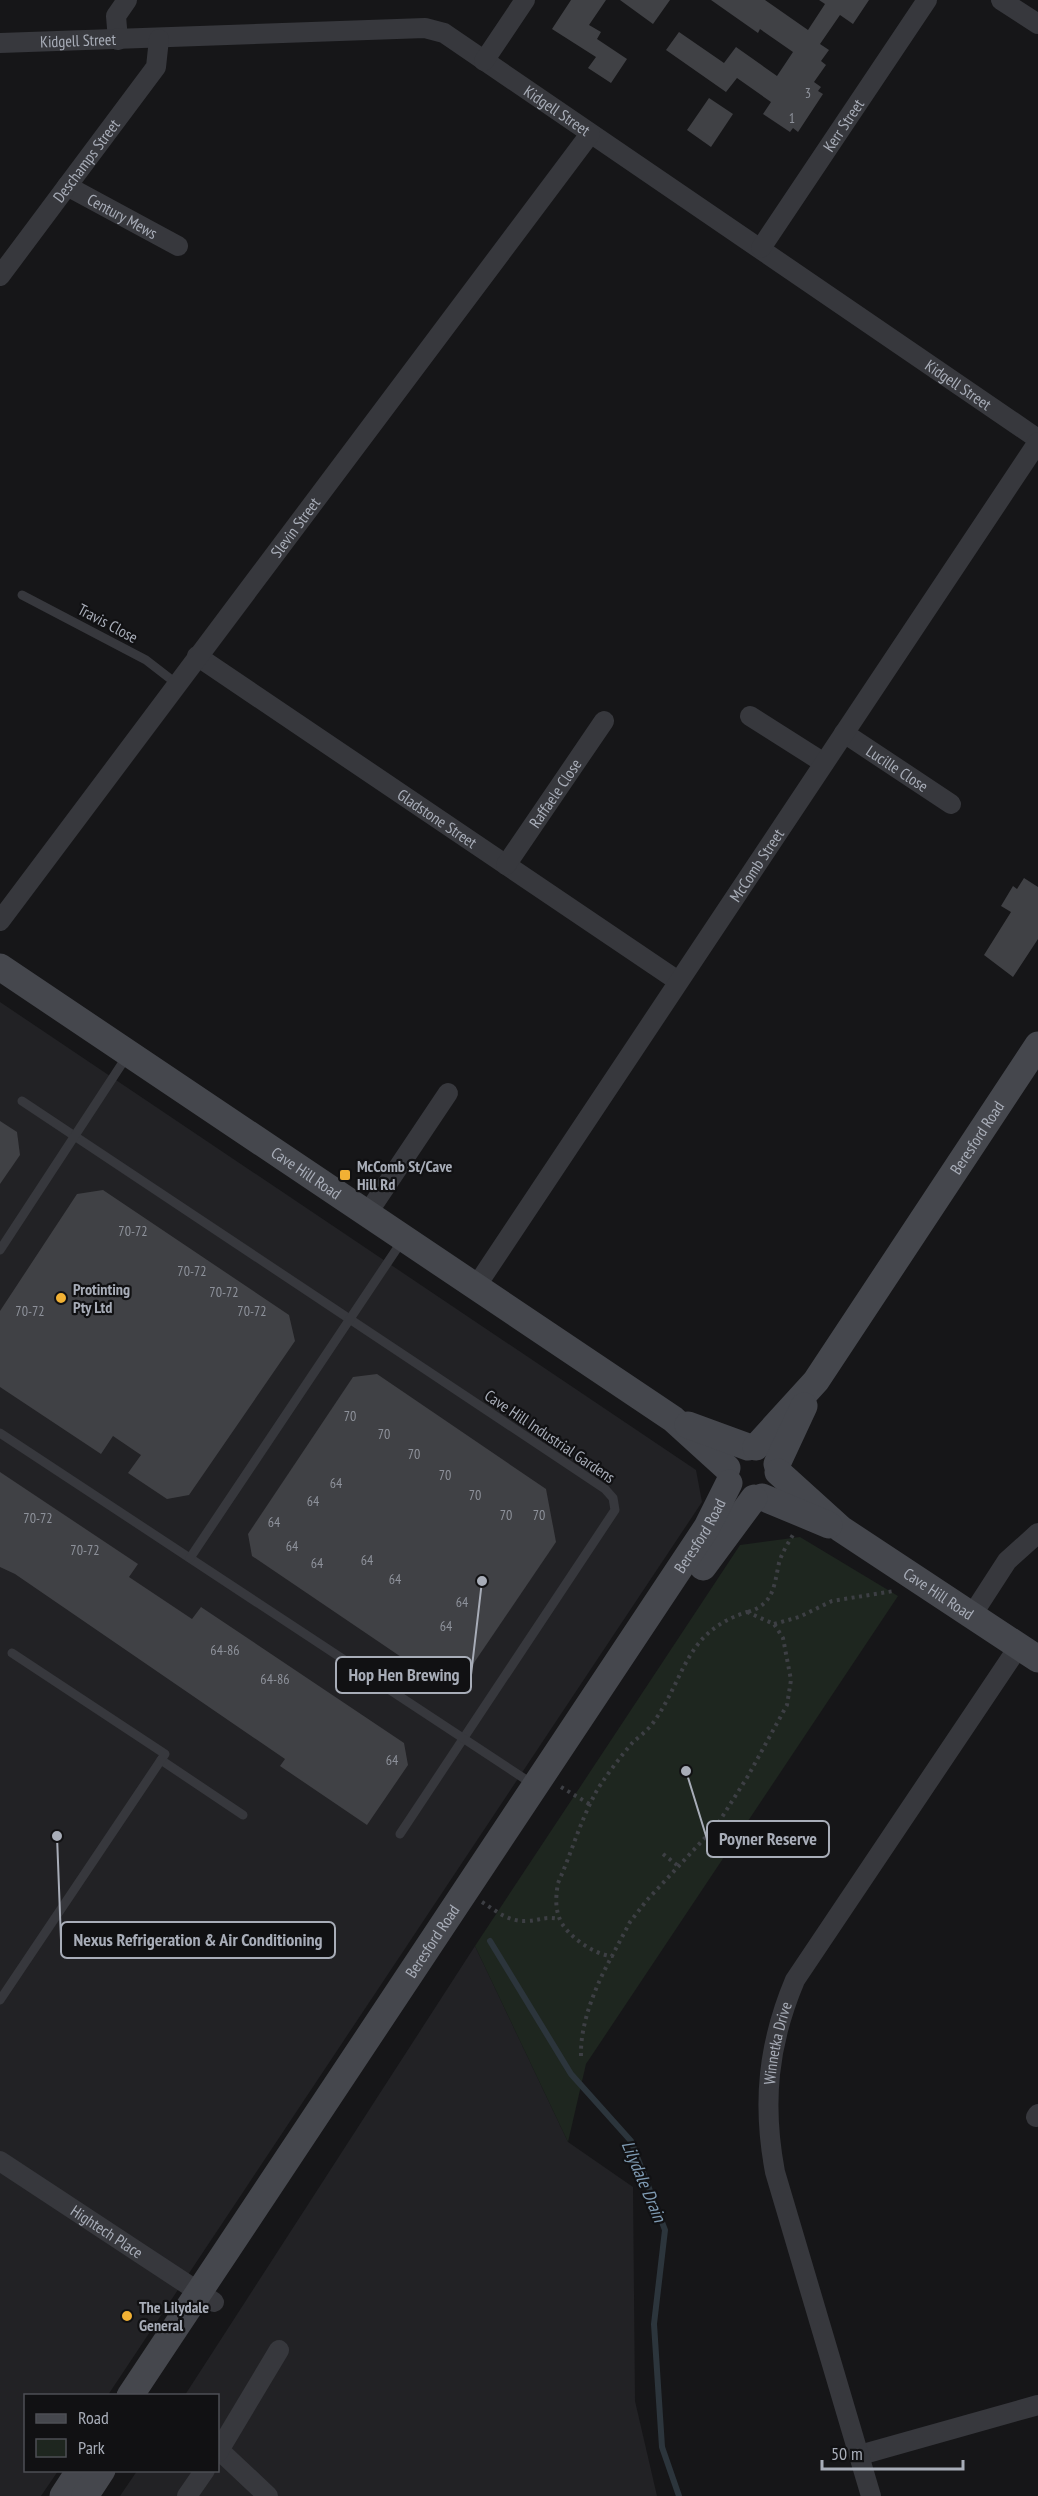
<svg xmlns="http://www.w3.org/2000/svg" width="1038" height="2496" viewBox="0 0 1038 2496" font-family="'PT Sans Narrow',sans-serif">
	<rect width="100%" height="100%" fill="#161618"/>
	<g fill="#222225">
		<polygon points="0,1002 696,1470 702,1502 108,2395 26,2396 26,2470 58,2471 41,2496 0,2496"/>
		<polygon points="475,1946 568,2142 633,2187 635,2401 657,2496 120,2496 137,2471 218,2470 218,2396 185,2395"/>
	</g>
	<polygon fill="#1e261f" points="800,1537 898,1596 586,2064 568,2142 475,1946 740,1545"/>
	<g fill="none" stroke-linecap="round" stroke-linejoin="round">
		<polyline stroke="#2c353c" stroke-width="6" points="490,1941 571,2074 631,2141 665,2230 654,2324 662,2447 679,2496"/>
	</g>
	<g fill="#404145">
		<polygon points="571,0 606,0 589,25 601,32 597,39 627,59 611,83 588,68 596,57 552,29"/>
		<polygon points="620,0 670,0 653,24"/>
		<polygon points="711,0 765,0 808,30 825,4 819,0 869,0 853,24 840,15 820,44 829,50 821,61 826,65 814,82 821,87 818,91 823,94 798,132 793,128 790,132 763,114 771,102 737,78 726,92 666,50 679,32 724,63 736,47 777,76 793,52 760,29 758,33"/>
		<polygon points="709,98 733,114 711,147 687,130"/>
		<polygon points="1024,878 1038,887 1038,939 1013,977 984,955 1011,912 1001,906 1013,886 1017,889"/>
		<polygon points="0,1121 17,1132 20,1155 0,1184"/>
		<polygon points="103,1190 289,1315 295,1341 189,1495 167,1499 128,1473 141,1455 113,1436 101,1454 0,1387 0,1311 77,1194"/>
		<polygon points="377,1374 546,1489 556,1542 463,1679 441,1684 252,1556 248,1534 353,1377"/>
		<polygon points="0,1472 138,1564 129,1577 192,1619 201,1607 404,1743 408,1765 367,1825 280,1766 285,1759 15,1574 0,1567"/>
	</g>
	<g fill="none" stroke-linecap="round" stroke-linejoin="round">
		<g stroke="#3d3f44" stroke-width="4" stroke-dasharray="3 4.5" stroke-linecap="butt">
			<path d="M747,1612L774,1624L783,1638L791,1680L787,1705L748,1776L717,1825L647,1900L630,1922L612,1956C594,1955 564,1934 559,1917C555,1906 556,1895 558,1883C571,1854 580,1822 595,1794C601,1782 624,1752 633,1742C640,1736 648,1730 653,1723C686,1677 684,1632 747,1612Z"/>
			<path d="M748,1612C774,1604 774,1586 779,1563C782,1552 789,1542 794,1533"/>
			<polyline points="774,1624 799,1617 832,1601 894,1591"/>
			<polyline points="561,1787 591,1805"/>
			<polyline points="663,1854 677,1865"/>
			<path d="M482,1902C496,1911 509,1922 526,1921C539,1921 543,1916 559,1919"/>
			<path d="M581,2056C580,2023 596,1985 612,1956"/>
		</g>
		<g stroke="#37383d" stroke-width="9">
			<polyline points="22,595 146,660 177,684"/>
			<polyline points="22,1101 605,1489 613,1498 615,1510 400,1834"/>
			<polyline points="0,1250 127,1056"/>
			<polyline points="0,1433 534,1785"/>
			<polyline points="190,1558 402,1241"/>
			<polyline points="161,1760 243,1815"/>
			<polyline points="0,2000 165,1754 12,1653"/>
		</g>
		<g stroke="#37383d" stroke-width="20">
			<polyline points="1001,0 1038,24"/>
			<polyline points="118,40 116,16 127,0"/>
			<path id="s1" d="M0,43L425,28L444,33L1038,439"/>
			<polyline points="484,61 525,0"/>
			<path id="s2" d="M67,186L178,246"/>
			<path id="s3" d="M761,248L927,0"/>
			<path id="s4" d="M0,276L156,67L159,39"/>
			<path id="s5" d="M197,656L678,981"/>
			<polyline points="750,716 824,763"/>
			<path id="s6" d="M844,733L951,804"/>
			<path id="s7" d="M506,865L604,721"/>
			<path id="s8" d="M0,921L590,134"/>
			<polyline points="367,1214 448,1093"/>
			<path id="s9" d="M475,1288L1038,442"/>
			<polyline points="972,1615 1007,1561 1038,1533"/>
			<polyline points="1036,2117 1038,2114"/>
			<path id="s10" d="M0,2161L214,2302"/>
			<polyline points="218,2449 268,2496"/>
			<polyline points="218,2452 279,2350"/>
			<polyline points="860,2455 1038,2405"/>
			<polyline points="187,2496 205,2470"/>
			<path id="s11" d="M871,2496L775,2172C762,2103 768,2044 795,1980L1019,1646"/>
		</g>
		<g stroke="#45474d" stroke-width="27">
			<path id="s12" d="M0,967L673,1419L727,1468"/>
			<polyline points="688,1425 748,1447"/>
			<path id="s13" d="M756,1447L816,1381L1038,1045"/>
			<polyline points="777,1464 804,1406"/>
			<path id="s14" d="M778,1472L841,1529L1038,1659"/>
			<polyline points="762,1497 829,1525"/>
			<polyline points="703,1567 754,1498"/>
			<path id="s15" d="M130,2396L707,1527L729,1483"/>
			<polyline points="63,2496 80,2470"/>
			<polyline points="85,2496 102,2470"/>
		</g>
	</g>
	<g fill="#f2b134" stroke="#111113" stroke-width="2">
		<rect x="339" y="1169" width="12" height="12" rx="3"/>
		<circle cx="61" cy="1298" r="6"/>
		<circle cx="127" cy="2316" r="6"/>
	</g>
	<g text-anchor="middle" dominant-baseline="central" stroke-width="4.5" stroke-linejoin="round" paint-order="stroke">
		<g font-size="14" fill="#8e929b">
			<text x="808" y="93">3</text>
			<text x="792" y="118">1</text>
			<text x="133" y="1231">70-72</text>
			<text x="192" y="1271">70-72</text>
			<text x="224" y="1292">70-72</text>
			<text x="30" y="1311">70-72</text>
			<text x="252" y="1311">70-72</text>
			<text x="350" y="1416">70</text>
			<text x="384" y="1434">70</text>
			<text x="414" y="1454">70</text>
			<text x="445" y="1475">70</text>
			<text x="336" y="1483">64</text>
			<text x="475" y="1495">70</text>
			<text x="313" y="1501">64</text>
			<text x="506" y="1515">70</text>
			<text x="539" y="1515">70</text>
			<text x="38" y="1518">70-72</text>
			<text x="274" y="1522">64</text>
			<text x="292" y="1546">64</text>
			<text x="85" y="1550">70-72</text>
			<text x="367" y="1560">64</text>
			<text x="317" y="1563">64</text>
			<text x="395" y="1579">64</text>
			<text x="462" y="1602">64</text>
			<text x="446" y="1626">64</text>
			<text x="225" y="1650">64-86</text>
			<text x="275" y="1679">64-86</text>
			<text x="392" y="1760">64</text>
		</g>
		<g font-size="16" fill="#a8adb8" stroke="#111113">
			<text stroke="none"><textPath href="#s1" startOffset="78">Kidgell Street</textPath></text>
			<text stroke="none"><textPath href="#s1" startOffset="582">Kidgell Street</textPath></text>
			<text stroke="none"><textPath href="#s3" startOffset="148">Kerr Street</textPath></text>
			<text stroke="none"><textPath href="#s4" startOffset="144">Deschamps Street</textPath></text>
			<text stroke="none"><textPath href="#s2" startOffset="63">Century Mews</textPath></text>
			<text stroke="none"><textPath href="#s1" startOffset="1068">Kidgell Street</textPath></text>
			<text stroke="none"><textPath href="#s8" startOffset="492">Slevin Street</textPath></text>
			<text transform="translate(108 623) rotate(28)">Travis Close</text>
			<text stroke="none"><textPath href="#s6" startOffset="64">Lucille Close</textPath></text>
			<text stroke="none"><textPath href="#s7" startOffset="87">Raffaele Close</textPath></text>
			<text stroke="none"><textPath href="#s5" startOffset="290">Gladstone Street</textPath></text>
			<text stroke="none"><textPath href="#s9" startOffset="508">McComb Street</textPath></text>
			<text stroke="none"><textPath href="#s13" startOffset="381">Beresford Road</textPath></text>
			<text stroke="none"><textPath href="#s12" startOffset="369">Cave Hill Road</textPath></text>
			<text transform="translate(550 1436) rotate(34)">Cave Hill Industrial Gardens</text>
			<text stroke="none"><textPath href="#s15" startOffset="1032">Beresford Road</textPath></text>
			<text stroke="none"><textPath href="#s14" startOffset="202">Cave Hill Road</textPath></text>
			<text stroke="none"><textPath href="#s15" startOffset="546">Beresford Road</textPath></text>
			<text stroke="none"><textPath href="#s11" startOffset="468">Winnetka Drive</textPath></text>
			<text stroke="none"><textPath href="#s10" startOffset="128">Hightech Place</textPath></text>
		</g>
		<g font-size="16" font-weight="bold" fill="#a8adb8" stroke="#111113" text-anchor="start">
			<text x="357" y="1166">McComb St/Cave<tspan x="357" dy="18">Hill Rd</tspan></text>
			<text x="73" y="1289">Protinting<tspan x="73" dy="18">Pty Ltd</tspan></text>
			<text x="139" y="2307">The Lilydale<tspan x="139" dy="18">General</tspan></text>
		</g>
		<g font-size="18" font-style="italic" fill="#7f9bb3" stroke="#111113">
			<text transform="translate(644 2181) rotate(67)">Lilydale Drain</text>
		</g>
	</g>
	<path fill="none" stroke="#a8adb8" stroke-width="2" d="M482 1581L471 1675M686 1771L707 1839M57 1836L61 1940"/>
	<g fill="#a8adb8" stroke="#111113" stroke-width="2">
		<circle cx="482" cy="1581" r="6"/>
		<circle cx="686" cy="1771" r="6"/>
		<circle cx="57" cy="1836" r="6"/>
	</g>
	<g fill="#111113" stroke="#a8adb8" stroke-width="2">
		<rect x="336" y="1657" width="135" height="36" rx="6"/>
		<rect x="707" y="1821" width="122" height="36" rx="6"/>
		<rect x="61" y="1922" width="274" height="36" rx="6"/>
	</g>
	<g font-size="18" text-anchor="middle" font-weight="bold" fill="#a8adb8">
		<text x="404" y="1681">Hop Hen Brewing</text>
		<text x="768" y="1845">Poyner Reserve</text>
		<text x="198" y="1946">Nexus Refrigeration &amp; Air Conditioning</text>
	</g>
	<rect x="24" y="2394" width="195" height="78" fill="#111113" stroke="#4d4f55" stroke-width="1.5"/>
	<rect x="36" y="2414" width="30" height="9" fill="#45474d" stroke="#4d4f55" stroke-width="1.5"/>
	<text x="78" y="2424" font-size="18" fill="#a8adb8">Road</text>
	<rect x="36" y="2439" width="30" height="18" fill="#1e261f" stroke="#4d4f55" stroke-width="1.5"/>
	<text x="78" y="2454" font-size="18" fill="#a8adb8">Park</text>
	<path d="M822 2460v9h141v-9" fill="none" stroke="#a8adb8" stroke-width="3"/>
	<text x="831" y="2460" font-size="18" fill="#a8adb8" stroke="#111113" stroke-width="4.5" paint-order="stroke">50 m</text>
</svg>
